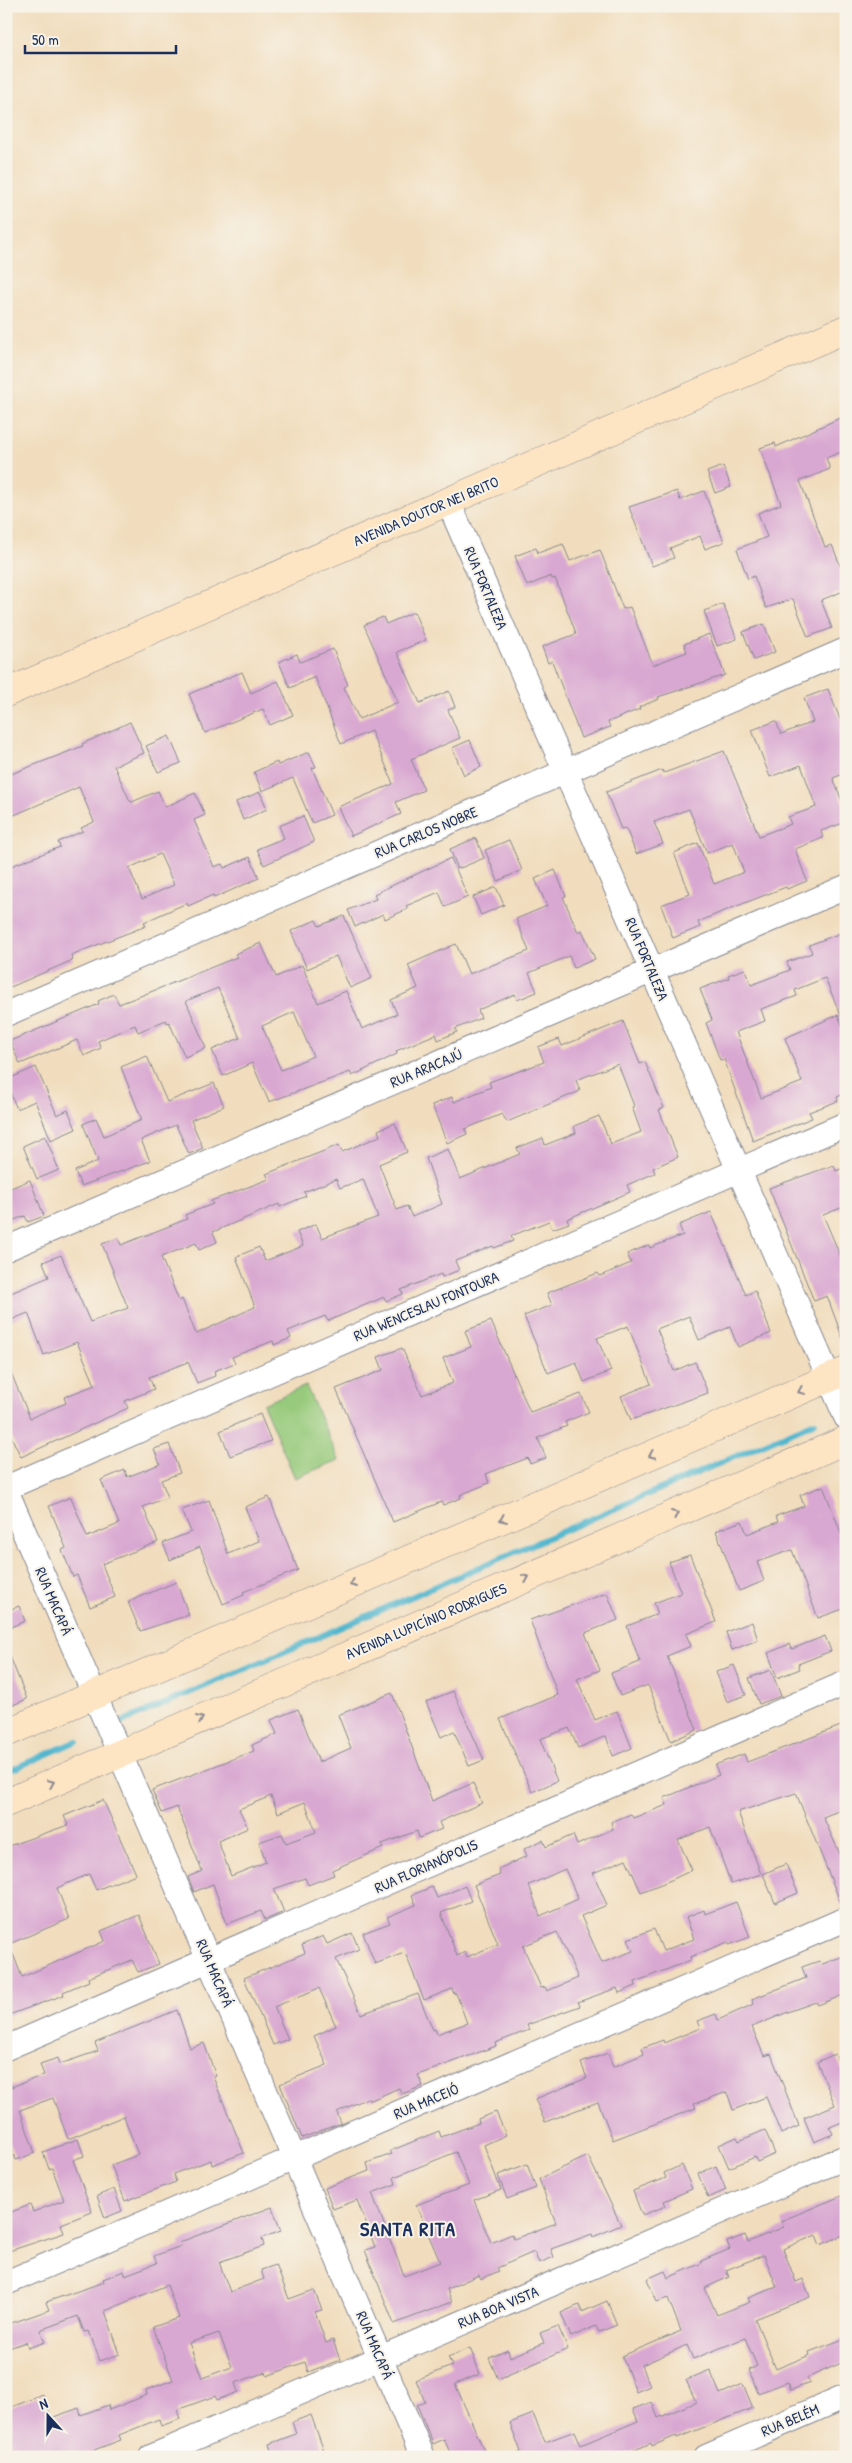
<svg xmlns="http://www.w3.org/2000/svg" width="852" height="2463" viewBox="0 0 852 2463" font-family="'Patrick Hand',sans-serif">
	<rect width="100%" height="100%" fill="#f7f3e8"/>
	<filter id="ink" filterUnits="userSpaceOnUse"><feTurbulence type="fractalNoise" baseFrequency=".02" numOctaves="2"/><feDisplacementMap in="SourceGraphic" scale="10" xChannelSelector="R" yChannelSelector="G"/><feConvolveMatrix kernelMatrix="1 2 1 2 8 2 1 2 1" color-interpolation-filters="sRGB"/></filter>
	<filter id="wash" filterUnits="userSpaceOnUse"><feTurbulence type="fractalNoise" baseFrequency=".0096" numOctaves="4" result="noise"/><feDisplacementMap in="SourceGraphic" scale="20" xChannelSelector="R" yChannelSelector="G"/><feGaussianBlur stdDeviation="1.12" result="paint"/><feColorMatrix in="noise" values="0 0 0 0 0 0 0 0 0 0 0 0 0 0 0 0 0 1.4 0 .05"/><feComposite in="paint" operator="in"/></filter>
	<g filter="url(#wash)">
		<rect width="100%" height="100%" fill="#f1ddbd"/>
		<polygon fill="#97ca7b" stroke="#597c6c" points="306,1386 339,1460 295,1478 263,1404"/>
		<g fill="none" stroke-linecap="round" stroke-linejoin="round">
			<g stroke="#50b6ce" stroke-width="6">
				<polyline points="122,1722 815,1422"/>
				<polyline points="6,1772 77,1741"/>
			</g>
		</g>
		<g id="blocks">
			<g fill="#d9a8d2" fill-rule="evenodd">
				<polygon points="840,418 846,433 846,450 826,458 830,469 800,481 825,547 832,545 846,580 846,590 821,600 832,628 808,637 793,599 766,608 754,576 748,579 737,549 767,537 758,513 781,504 760,448 775,443 776,447"/>
				<polygon points="723,466 731,487 715,493 707,472"/>
				<polygon points="677,491 680,500 704,491 724,542 705,549 700,536 670,548 674,558 652,566 629,507"/>
				<polygon points="563,544 570,561 600,550 623,609 630,607 653,665 687,652 684,644 709,634 725,675 658,697 659,699 639,707 640,709 608,722 610,727 581,738 552,661 548,663 542,647 576,634 574,628 555,578 552,579 551,576 527,586 515,556 536,548 538,553"/>
				<polygon points="723,604 737,639 717,646 704,611"/>
				<polygon points="414,612 426,640 397,652 420,703 449,691 455,707 448,710 460,738 411,759 424,790 396,802 401,814 351,836 338,807 393,784 386,766 371,731 341,744 315,677 290,688 279,662 297,654 300,662 333,649 348,685 344,687 359,719 398,702 364,625 383,617 386,624"/>
				<polygon points="764,624 775,652 754,660 743,632"/>
				<polygon points="242,672 251,693 278,681 293,715 270,725 263,709 205,733 189,694"/>
				<polygon points="828,689 846,734 846,773 833,778 846,811 846,822 821,831 823,838 795,849 807,881 787,889 786,887 719,913 698,922 700,927 673,938 661,905 690,894 674,853 698,843 714,884 744,872 733,843 707,853 689,809 654,822 663,844 636,854 626,828 621,829 606,792 662,770 664,773 724,751 759,836 791,824 788,817 816,807 801,765 770,777 752,730 776,721 781,734 813,722 804,698"/>
				<path d="M130,722L144,753L114,766L130,801L132,802L158,791L165,807L195,793L205,815L194,820L214,867L222,864L224,868L250,857L259,878L214,898L213,895L188,906L187,903L144,922L146,926L71,955L73,960L6,989V868L60,847L58,842L83,831L81,828L94,822L79,787L12,816L6,803V776L83,746L82,744ZM160,854L174,885L142,899L129,868Z"/>
				<polygon points="169,736 181,763 158,772 146,746"/>
				<polygon points="470,740 481,767 464,775 452,748"/>
				<polygon points="309,752 316,767 312,768 332,815 312,823 293,778 262,791 254,772 277,762 278,765"/>
				<polygon points="260,792 267,809 243,820 236,802"/>
				<polygon points="303,816 314,842 264,865 257,849 284,838 279,826"/>
				<polygon points="476,838 484,858 458,869 450,849"/>
				<polygon points="509,840 522,870 498,881 485,850"/>
				<polygon points="451,858 468,897 445,907 439,892 406,906 408,909 385,919 383,914 355,927 348,910 376,899 374,894"/>
				<path d="M555,870L566,896L563,897L578,932L582,930L595,959L574,968L569,956L529,973L537,992L517,1000L515,994L478,1010L481,1018L455,1029L457,1032L438,1040L436,1034L396,1051L397,1054L352,1076L350,1072L269,1102L252,1063L223,1076L212,1050L240,1038L218,988L186,1001L206,1048L185,1057L169,1022L167,1023L166,1020L138,1032L135,1025L98,1041L101,1048L84,1056L77,1040L20,1064L10,1041L99,1004L98,1001L114,994L119,1004L143,995L237,957L235,954L261,943L276,977L302,965L318,1003L346,991L362,1029L397,1014L391,1000L418,988L408,965L456,944L469,974L529,951L516,919L547,906L535,879ZM294,1012L313,1056L281,1070L262,1026Z"/>
				<polygon points="496,887 504,905 481,915 473,897"/>
				<polygon points="344,916 372,978 350,988 336,956 307,969 291,931 316,920 319,926"/>
				<polygon points="846,931 846,1028 825,978 795,990 797,996 761,1009 765,1021 736,1032 761,1098 802,1082 785,1038 838,1015 846,1034 846,1093 837,1097 838,1101 809,1112 812,1118 753,1141 724,1059 720,1060 706,1023 712,1020 700,989 729,978 728,975 745,969 751,985 790,970 787,962 812,953 809,945"/>
				<path d="M623,1021L640,1064L645,1062L664,1108L659,1110L678,1157L653,1168L655,1173L627,1185L630,1192L567,1219L569,1223L552,1229L549,1221L511,1236L513,1241L494,1248L493,1246L455,1261L459,1270L442,1277L441,1274L401,1290L403,1294L386,1301L384,1297L328,1321L325,1316L288,1331L291,1338L274,1345L273,1341L232,1357L235,1363L214,1371L215,1376L197,1383L188,1362L149,1377L154,1389L125,1401L128,1408L21,1457L6,1426V1361L30,1418L66,1403L64,1397L95,1385L77,1342L44,1355L28,1313L6,1322V1295L49,1277L43,1262L61,1255L90,1322L128,1308L102,1244L118,1238L121,1245L187,1219L185,1215L213,1204L211,1201L269,1179L266,1174L339,1145L342,1152L380,1136L378,1130L395,1123L407,1152L379,1164L397,1210L407,1206L412,1217L442,1204L426,1158L448,1149L460,1179L520,1154L517,1148L543,1138L545,1145L576,1133L574,1126L599,1116L611,1144L641,1132L632,1107L634,1106L618,1064L576,1080L580,1091L507,1122L502,1114L465,1129L467,1134L447,1143L432,1105L452,1097L454,1102L491,1087L489,1082L544,1062L538,1047L559,1039L562,1046ZM336,1179L340,1188L363,1179L378,1217L322,1238L316,1224L297,1232L303,1246L265,1261L259,1247L236,1257L255,1307L196,1334L182,1299L179,1301L161,1257L196,1243L199,1250L217,1242L213,1232L279,1204L280,1207L306,1196L304,1192Z"/>
				<polygon points="147,1056 167,1102 214,1083 224,1106 191,1120 203,1148 189,1154 176,1125 141,1140 150,1161 81,1186 75,1171 98,1161 83,1124 96,1118 104,1136 142,1120 121,1067"/>
				<polygon points="36,1067 57,1115 68,1110 76,1129 51,1140 35,1101 17,1109 6,1083 6,1080"/>
				<polygon points="45,1136 59,1170 37,1179 23,1146"/>
				<polygon points="834,1165 836,1171 846,1167 846,1206 823,1215 846,1269 844,1342 827,1296 814,1301 769,1188"/>
				<polygon points="30,1180 44,1216 28,1222 25,1216 6,1223 6,1190"/>
				<polygon points="711,1212 746,1295 755,1291 771,1333 738,1347 730,1327 699,1340 689,1316 657,1329 674,1371 695,1362 708,1393 631,1420 621,1396 651,1384 628,1326 597,1338 611,1371 584,1382 576,1362 548,1373 524,1316 552,1305 547,1293 598,1273 600,1276 631,1263 627,1254 649,1245 650,1248 683,1235 679,1225"/>
				<polygon points="491,1321 530,1412 581,1394 589,1412 565,1422 567,1426 538,1438 546,1458 530,1464 528,1458 486,1474 489,1483 460,1495 461,1498 443,1505 441,1502 393,1522 336,1389 383,1370 378,1357 402,1348 422,1395 453,1383 443,1358 471,1347 465,1331"/>
				<polygon points="260,1414 271,1441 230,1456 220,1431"/>
				<polygon points="169,1444 180,1473 161,1480 168,1497 143,1507 158,1542 102,1564 115,1597 90,1607 77,1575 73,1577 62,1550 66,1548 49,1506 71,1497 87,1537 119,1524 101,1480 125,1470 127,1477 160,1464 154,1449"/>
				<polygon points="823,1486 846,1546 846,1608 818,1618 792,1550 757,1562 764,1581 739,1591 716,1531 742,1521 747,1534 778,1522 776,1516 804,1506 800,1495"/>
				<polygon points="269,1497 298,1570 243,1592 244,1595 223,1604 200,1547 170,1560 163,1543 191,1532 182,1510 209,1500 228,1554 259,1541 245,1507"/>
				<polygon points="690,1555 716,1622 686,1634 691,1646 667,1656 697,1730 671,1741 648,1685 620,1696 611,1673 640,1662 627,1626 658,1614 654,1603 681,1593 669,1562"/>
				<polygon points="176,1582 189,1615 140,1631 128,1602"/>
				<polygon points="607,1593 618,1620 585,1633 600,1670 577,1679 595,1720 617,1711 632,1748 613,1756 606,1736 578,1748 569,1728 540,1739 557,1781 532,1792 500,1719 558,1695 530,1620"/>
				<polygon points="19,1606 25,1621 6,1629 6,1611"/>
				<polygon points="752,1622 758,1640 732,1650 726,1632"/>
				<polygon points="825,1636 831,1651 798,1664 800,1669 777,1678 768,1653 790,1644 792,1649"/>
				<polygon points="7,1649 27,1699 13,1705 6,1689"/>
				<polygon points="734,1665 746,1695 727,1702 716,1672"/>
				<polygon points="771,1670 781,1696 759,1704 749,1678"/>
				<polygon points="453,1691 484,1760 469,1766 454,1731 441,1737 426,1702"/>
				<path d="M392,1693L432,1801L473,1783L482,1803L439,1822L442,1829L419,1838L417,1831L382,1844L383,1848L332,1870L334,1875L308,1885L305,1878L274,1889L284,1912L265,1920L261,1911L227,1924L213,1884L194,1892L188,1877L202,1871L177,1807L162,1813L152,1790L254,1751L252,1745L277,1734L271,1720L298,1709L319,1762L351,1748L338,1715ZM271,1796L278,1813L305,1802L316,1832L286,1843L282,1834L259,1842L266,1862L231,1876L218,1841L248,1828L239,1809Z"/>
				<path d="M846,1724V1808L823,1817L841,1856L846,1854V1906H842L796,1793L738,1812L761,1874L731,1884L710,1827L678,1840L692,1870L671,1880L641,1892L626,1859L593,1873L607,1905L581,1916L602,1963L633,1951L628,1939L654,1929L663,1951L694,1939L686,1917L704,1910L705,1914L736,1902L750,1937L729,1945L728,1942L690,1957L691,1960L635,1982L636,1986L619,1993L617,1988L578,2002L580,2006L527,2025L529,2030L495,2043L496,2046L418,2075L423,2086L402,2094L399,2088L369,2101L368,2098L337,2112L341,2123L302,2138L280,2084L327,2065L314,2036L336,2026L319,1988L274,2007L288,2039L273,2045L244,1978L305,1953L302,1945L323,1936L327,1944L352,1933L359,1949L336,1959L361,2014L418,1994L433,2030L435,2029L437,2034L467,2023L456,1993L454,1994L452,1989L424,2000L406,1955L404,1953L375,1964L363,1933L390,1923L387,1917L416,1905L412,1895L432,1887L437,1898L465,1886L471,1901L441,1913L457,1956L465,1952L467,1957L498,1944L474,1885L500,1875L498,1869L527,1856L524,1849L543,1840L546,1847L573,1835L577,1845L613,1829L611,1822L631,1814L633,1818L667,1805L664,1798L719,1775L715,1765L744,1754L747,1762ZM565,1869L578,1899L540,1916L529,1885ZM557,1932L578,1978L547,1991L545,1987L541,1988L523,1946Z"/>
				<polygon points="103,1800 136,1874 96,1890 89,1874 57,1888 69,1919 9,1944 22,1977 105,1941 101,1931 139,1915 159,1964 138,1972 132,1960 88,1978 89,1981 63,1992 64,1995 6,2016 6,1847 68,1825 64,1816"/>
				<polygon points="786,1864 798,1893 775,1903 763,1874"/>
				<polygon points="846,1955 846,1994 818,2005 816,2002 793,2010 752,2027 764,2056 771,2054 799,2126 781,2134 766,2097 733,2110 727,2092 694,2104 696,2108 613,2140 598,2102 545,2122 535,2099 587,2078 581,2063 608,2053 613,2067 644,2054 642,2048 663,2040 664,2043 700,2028 697,2021 716,2014 718,2020 754,2004 752,1999 806,1978 802,1967 819,1961 820,1965"/>
				<polygon points="177,2010 190,2048 204,2043 216,2076 213,2077 244,2153 212,2165 211,2160 173,2174 176,2182 125,2201 111,2165 138,2155 124,2116 68,2139 53,2098 20,2110 35,2153 16,2160 6,2134 6,2079 8,2079 11,2087 44,2075 40,2064 58,2058 60,2064 98,2051 95,2043"/>
				<polygon points="835,2054 846,2079 846,2130 842,2122 830,2127 833,2134 814,2142 804,2118 835,2105 817,2062"/>
				<path d="M496,2112L506,2135L484,2145L501,2190L474,2200L491,2243L512,2234L514,2239L556,2223L539,2179L588,2156L621,2225L593,2237L592,2234L551,2249L554,2257L539,2263L534,2252L497,2268L499,2271L481,2279L479,2275L447,2289L452,2302L394,2324L365,2250L375,2247L357,2200L333,2209L325,2188L369,2171L367,2163L392,2154L390,2151L439,2131L441,2137L479,2123L478,2119ZM456,2152L469,2185L416,2205L440,2262L404,2276L372,2193L396,2184L394,2177Z"/>
				<polygon points="765,2130 775,2154 757,2162 755,2157 729,2168 719,2145 737,2137 739,2141"/>
				<polygon points="78,2139 84,2156 73,2160 92,2212 61,2224 64,2233 6,2252 6,2214 30,2205 33,2212 64,2200 52,2168 49,2169 43,2152"/>
				<polygon points="527,2164 536,2188 507,2199 498,2175"/>
				<polygon points="682,2165 692,2189 664,2201 666,2206 642,2215 633,2191 666,2178 664,2173"/>
				<polygon points="716,2166 726,2190 708,2198 698,2174"/>
				<polygon points="114,2189 122,2211 105,2218 97,2196"/>
				<path d="M846,2194V2234L820,2245L816,2235L783,2249L796,2282L803,2279L810,2297L755,2319L776,2369L810,2355L809,2352L846,2338V2361L807,2378L810,2383L791,2390L788,2382L758,2393L749,2370L757,2366L745,2338L693,2359L687,2345L642,2365L650,2386L636,2392L622,2356L681,2331L668,2298L657,2302L647,2279L665,2271L668,2278L702,2263L701,2261L730,2249L727,2242L745,2235L748,2242L784,2227L781,2221ZM764,2255L777,2287L748,2298L750,2302L717,2315L705,2288L729,2277L726,2270Z"/>
				<path d="M272,2207L281,2231L262,2238L264,2246L219,2262L230,2292L264,2279L261,2270L276,2265L289,2299L314,2290L322,2310L315,2312L326,2343L333,2340L340,2360L308,2372L305,2362L267,2376L266,2372L235,2383L238,2392L217,2400L215,2396L177,2410L180,2419L161,2426L159,2419L119,2435L121,2440L94,2450L95,2453L85,2457H6V2409L43,2395L51,2418L79,2408L81,2415L108,2405L109,2410L147,2395L146,2390L173,2380L153,2327L179,2318L167,2285L105,2311L120,2354L100,2361L89,2331L84,2332L78,2316L40,2330L45,2342L28,2348L26,2342L6,2349V2325L49,2310L46,2302L104,2282L103,2279L124,2271L125,2275L157,2263L154,2256L181,2246L180,2242ZM219,2333L232,2367L202,2378L189,2343Z"/>
				<polygon points="607,2301 617,2325 599,2332 596,2326 571,2337 561,2313 579,2305 582,2312"/>
				<polygon points="558,2326 568,2349 498,2379 489,2358 508,2350 510,2357 544,2343 540,2333"/>
				<polygon points="470,2348 480,2374 455,2384 487,2457 452,2457 444,2439 433,2444 417,2405 425,2402 416,2380 452,2366 448,2357"/>
				<polygon points="710,2370 720,2394 743,2384 753,2408 677,2438 676,2436 652,2446 651,2443 619,2457 511,2457 521,2452 510,2423 533,2414 545,2442 575,2431 581,2445 638,2421 633,2409 652,2402 658,2418 696,2402 686,2380"/>
				<polygon points="311,2415 326,2457 273,2457 269,2444 296,2434 292,2422"/>
			</g>
		</g>
	</g>
	<g filter="url(#ink)">
		<use href="#blocks" fill-opacity="0" stroke="#86868e" stroke-width="1"/>
		<g fill="none" stroke-linecap="round" stroke-linejoin="round">
			<defs>
				<g id="street">
					<polyline points="448,501 846,1417"/>
					<polyline points="6,1014 846,650"/>
					<polyline points="6,1249 846,887"/>
					<polyline points="6,1488 846,1124"/>
					<polyline points="6,1490 423,2457"/>
					<polyline points="6,2048 846,1683"/>
					<polyline points="6,2283 846,1919"/>
					<polyline points="151,2457 846,2157"/>
					<polyline points="706,2457 846,2396"/>
				</g>
				<g id="secondary">
					<polyline points="6,693 846,329"/>
					<polyline points="6,1733 846,1371"/>
					<polyline points="6,1803 846,1440"/>
				</g>
			</defs>
			<use href="#street" stroke="#86868e" stroke-width="26"/>
			<use href="#secondary" stroke="#86868e" stroke-width="29"/>
			<use href="#street" stroke="#fff" stroke-width="24"/>
			<use href="#secondary" stroke="#fde5c4" stroke-width="28"/>
		</g>
		<defs><path id="oneway-chevron" d="M-2-3.5L2.5 0L-2 3.5" fill="none" stroke-width="1.6" stroke-linecap="round" stroke-linejoin="round" transform="scale(1.25)"/></defs>
		<g stroke="#8c8a91">
			<use href="#oneway-chevron" transform="translate(801 1391) rotate(157)"/>
			<use href="#oneway-chevron" transform="translate(652 1455) rotate(157)"/>
			<use href="#oneway-chevron" transform="translate(675 1514) rotate(-23)"/>
			<use href="#oneway-chevron" transform="translate(503 1519) rotate(157)"/>
			<use href="#oneway-chevron" transform="translate(526 1578) rotate(-23)"/>
			<use href="#oneway-chevron" transform="translate(353 1584) rotate(157)"/>
			<use href="#oneway-chevron" transform="translate(200 1719) rotate(-23)"/>
			<use href="#oneway-chevron" transform="translate(51 1783) rotate(-23)"/>
		</g>
	</g>
	<g text-anchor="middle" dominant-baseline="central" stroke-width="4" stroke-linejoin="round" paint-order="stroke">
		<g font-size="15" fill="#1b2f5e" stroke="#f7f3e8">
			<text transform="translate(426 511) rotate(-23)">AVENIDA DOUTOR NEI BRITO</text>
			<text transform="translate(486 588) rotate(67)">RUA FORTALEZA</text>
			<text transform="translate(426 832) rotate(-23)">RUA CARLOS NOBRE</text>
			<text transform="translate(647 959) rotate(67)">RUA FORTALEZA</text>
			<text transform="translate(426 1068) rotate(-23)">RUA ARACAJÚ</text>
			<text transform="translate(426 1306) rotate(-23)">RUA WENCESLAU FONTOURA</text>
			<text transform="translate(54 1601) rotate(67)">RUA MACAPÁ</text>
			<text transform="translate(426 1621) rotate(-23)">AVENIDA LUPICÍNIO RODRIGUES</text>
			<text transform="translate(426 1866) rotate(-24)">RUA FLORIANÓPOLIS</text>
			<text transform="translate(215 1973) rotate(67)">RUA MACAPÁ</text>
			<text transform="translate(426 2101) rotate(-23)">RUA MACEIÓ</text>
			<text transform="translate(498 2307) rotate(-23)">RUA BOA VISTA</text>
			<text transform="translate(375 2345) rotate(67)">RUA MACAPÁ</text>
			<text transform="translate(790 2420) rotate(-23)">RUA BELÉM</text>
		</g>
		<g font-size="20" font-weight="bold" letter-spacing="1" fill="#1b2f5e" stroke="#f7f3e8">
			<text x="408" y="2228">SANTA RITA</text>
		</g>
	</g>
	<rect width="852" height="2463" fill="none" stroke="#f7f3e8" stroke-width="25"/>
	<g transform="translate(48 2416) rotate(339)" stroke="#f7f3e8" stroke-width="4" paint-order="stroke">
	<path d="M0-4L9 19L0 12L-9 19Z" fill="#1b2f5e"/>
	<text y="-8" font-size="14" font-weight="bold" text-anchor="middle" fill="#1b2f5e">N</text>
	</g>
	<path d="M25 45v8h151v-8" fill="none" stroke="#1b2f5e" stroke-width="2.5"/>
	<text x="32" y="45" font-size="15" fill="#1b2f5e" stroke="#f7f3e8" stroke-width="4" paint-order="stroke">50 m</text>
</svg>
